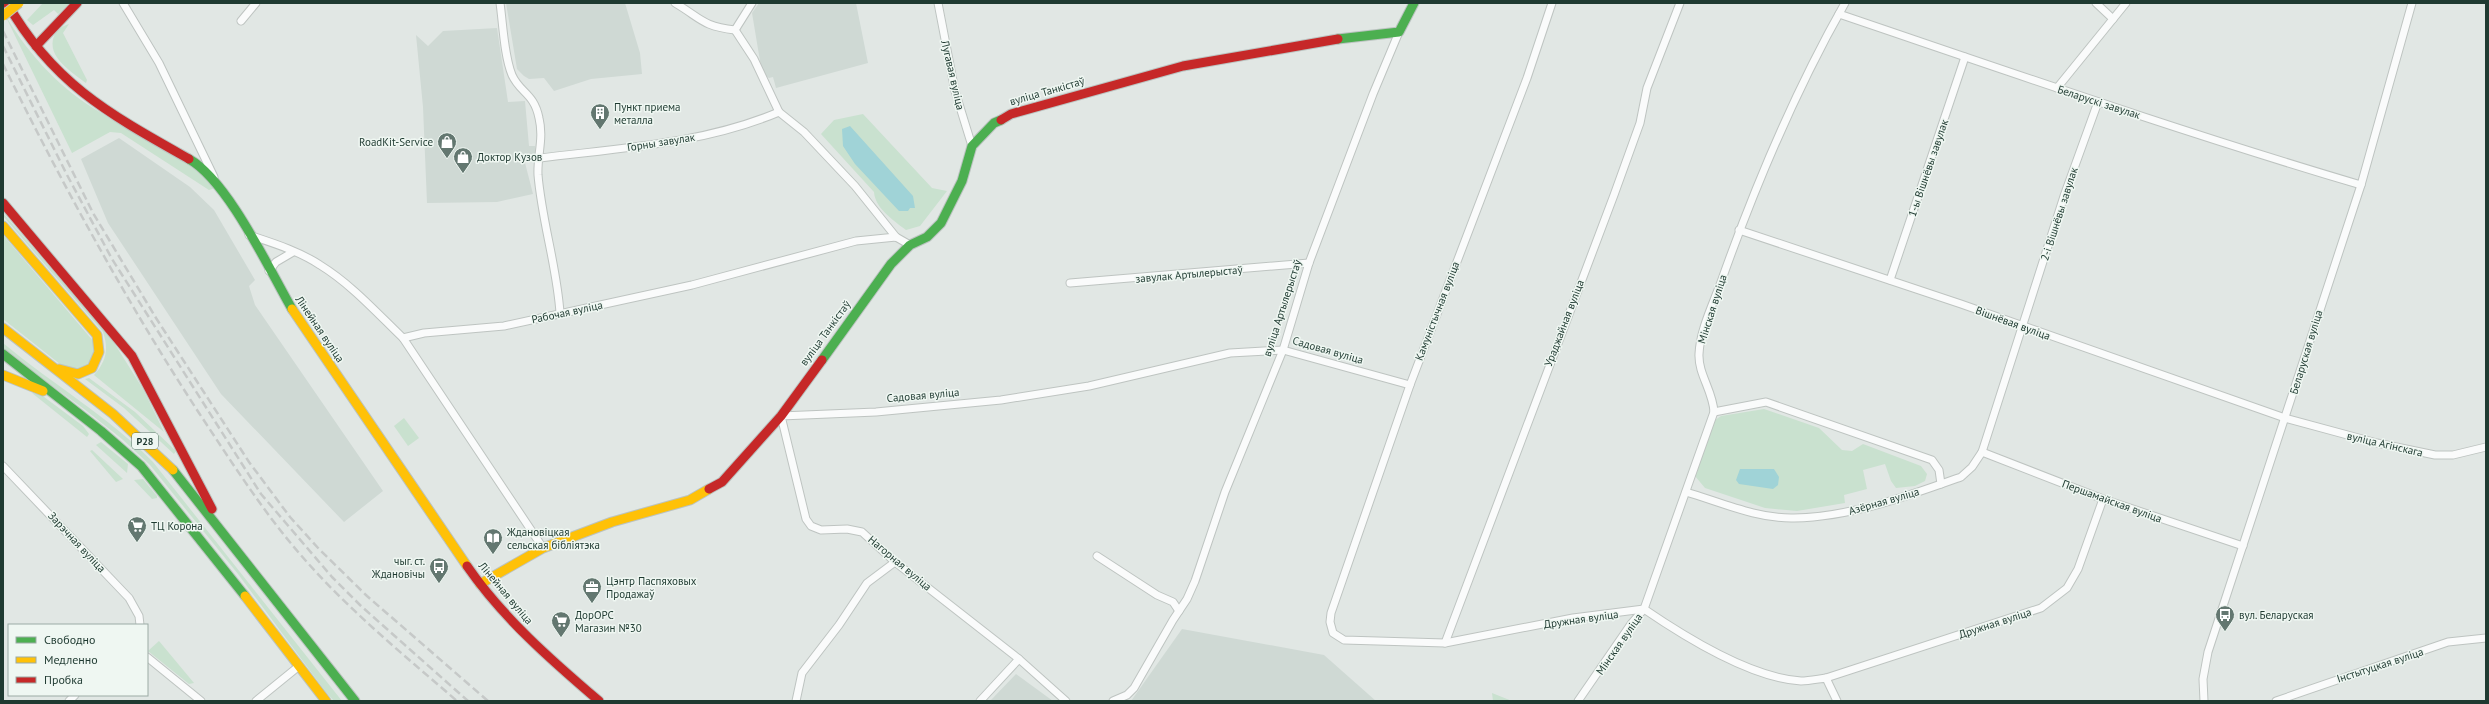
<svg xmlns="http://www.w3.org/2000/svg" width="2489" height="704" viewBox="0 0 2489 704" font-family="'PT Sans',sans-serif">
	<rect width="100%" height="100%" fill="#e1e7e4"/>
	<g fill="#cfd9d4">
		<polygon points="506,3 625,3 640,53 642,74 591,79 554,91 544,78 529,79 524,76 517,69"/>
		<polygon points="759,3 856,3 868,63 776,88 773,77 769,78 762,73 752,13"/>
		<polygon points="497,28 508,102 525,101 529,146 535,146 536,154 523,155 533,194 497,202 427,203 423,107 416,35 428,46 443,31"/>
		<polygon points="119,138 190,187 214,210 255,280 249,286 255,305 383,491 344,522 221,394 108,223 81,159"/>
		<polygon points="1182,629 1324,655 1376,701 1131,701"/>
		<polygon points="1016,674 1053,701 990,701"/>
	</g>
	<g fill="#c9e1cf" fill-rule="evenodd">
		<polygon points="43,3 70,3 58,14 54,10 33,25 27,20"/>
		<path d="M3,11C24,49 56,85 93,108C134,134 183,151 215,188L209,190L121,133L110,132L72,153Z"/>
		<path d="M69,24L63,33L87,80L86,83C72,72 46,57 54,36C57,29 63,26 69,24Z"/>
		<path d="M863,114L932,188L947,191L920,226L906,230C893,220 875,208 874,192L821,134L834,120Z"/>
		<path d="M3,213L111,338L143,389L164,432L94,375C106,362 109,349 103,332L3,216Z"/>
		<polygon points="3,235 94,342 94,355 84,369 65,368 3,319"/>
		<path d="M3,343C52,384 108,416 153,462L342,701H334L326,692L238,574L150,465L122,439L84,409L3,350Z"/>
		<polygon points="89,378 135,412 176,451 174,454 124,408 85,379"/>
		<polygon points="32,393 40,394 83,426 89,434 87,437"/>
		<path d="M1764,409L1819,428L1842,450L1852,451L1863,444L1921,466L1927,474L1925,481L1915,486L1896,488L1891,481L1885,464L1863,470L1867,489L1844,495L1845,503L1797,511L1765,508L1705,488L1695,476L1715,420L1721,416ZM1740,469H1774L1778,485Z"/>
		<polygon points="404,418 419,438 408,446 394,426"/>
		<polygon points="101,442 128,464 127,473 96,445"/>
		<polygon points="92,450 123,479 116,482 90,451"/>
		<polygon points="143,479 157,496 157,498 152,499 134,480"/>
		<polygon points="159,641 194,683 189,684 148,651"/>
		<polygon points="1492,693 1512,701 1493,701"/>
	</g>
	<g fill="#a0d3d7">
		<polygon points="850,126 913,196 915,208 910,208 908,211 899,211 855,164 843,146 842,129"/>
		<polygon points="1740,469 1774,469 1779,477 1778,485 1773,489 1739,484 1736,480"/>
	</g>
	<g fill="none" stroke-linecap="round" stroke-linejoin="round">
		<defs>
			<g id="street">
				<polyline points="123,3 159,63 214,177"/>
				<path d="M500,3C503,24 504,56 512,75C520,93 534,93 539,118C544,139 537,155 538,175C542,222 557,267 560,313"/>
				<path d="M675,3C702,19 702,26 735,30"/>
				<polyline points="938,3 955,91 972,146"/>
				<path d="M1552,3L1527,78L1410,385L1331,613L1330,622L1333,633L1344,640L1445,643L1573,618L1644,609C1685,637 1751,678 1801,681C1809,681 1818,679 1826,678L1837,701"/>
				<polyline points="2096,3 2113,19"/>
				<path d="M1839,14C2013,73 2185,133 2361,185"/>
				<polyline points="241,21 256,3"/>
				<polyline points="735,30 754,59 779,112 804,132 855,186 896,237"/>
				<polyline points="735,30 752,3"/>
				<polyline points="2057,88 2126,3"/>
				<path d="M540,158C621,148 703,144 779,112"/>
				<polyline points="1739,230 1961,304 2285,418 2377,443 2435,455 2453,455 2486,447"/>
				<path d="M249,235C273,243 299,251 320,265C351,284 377,313 403,338L424,333L504,326L692,285L856,241L896,237L910,245"/>
				<polyline points="269,271 276,262 293,252"/>
				<polyline points="1890,280 1965,57"/>
				<polyline points="1070,283 1309,263"/>
				<polyline points="403,338 543,548"/>
				<polyline points="1714,412 1766,402 1932,460 1939,470 1941,484"/>
				<polyline points="1982,452 2103,499 2243,546"/>
				<polyline points="3,466 129,598 139,616 140,625"/>
				<path d="M1686,492C1720,502 1758,519 1794,518C1851,517 1908,496 1961,477L1972,467L1982,452L2064,196L2098,102"/>
				<polyline points="1097,556 1157,595 1173,602 1179,611"/>
				<polyline points="1445,643 1614,195 1640,123 1647,88 1680,3"/>
				<polyline points="147,657 201,701"/>
				<polyline points="1826,678 2041,608 2067,588 2078,569 2103,499"/>
				<polyline points="69,701 75,695"/>
				<polyline points="256,701 299,666"/>
				<polyline points="796,701 802,673 839,625 867,583 895,562"/>
				<polyline points="980,701 1019,659"/>
				<polyline points="1066,701 1019,659 895,562 862,532 847,529 821,530 811,526 806,519 781,416 876,412 1001,400 1089,386 1230,353 1283,350 1410,385"/>
				<polyline points="1113,701 1127,695 1134,688 1173,620 1187,599 1195,581 1225,492 1283,350 1309,263 1373,94 1399,32"/>
				<path d="M1578,701L1631,624L1644,609L1714,412C1713,391 1698,374 1699,354C1700,330 1713,304 1721,282C1755,186 1795,91 1845,3"/>
				<polyline points="2204,701 2203,679 2208,652 2361,185 2412,3"/>
				<polyline points="2276,701 2448,642 2486,638"/>
			</g>
			<g id="fast">
				<polyline points="1338,39 1399,32 1414,3"/>
				<path d="M189,159C228,181 269,269 292,309"/>
				<polyline points="3,354 101,431 141,466 245,596"/>
				<polyline points="822,360 891,264 910,245 927,237 941,223 962,181 972,146 994,123 1001,120"/>
				<polyline points="173,470 355,701"/>
			</g>
			<g id="slow">
				<polyline points="3,226 97,335 99,352 92,368 78,374 59,369"/>
				<polyline points="292,309 467,566"/>
				<polyline points="3,328 113,414 173,470"/>
				<polyline points="3,375 43,391"/>
				<polyline points="480,584 543,548 612,522 690,500 709,489"/>
				<polyline points="245,596 326,701"/>
			</g>
			<g id="jam">
				<path d="M7,3C53,84 111,115 189,159"/>
				<polyline points="36,46 77,3"/>
				<polyline points="1001,120 1011,114 1183,66 1338,39"/>
				<polyline points="3,203 132,356 212,509"/>
				<polyline points="709,489 722,482 781,416 822,360"/>
				<path d="M467,566C503,618 551,660 599,701"/>
			</g>
		</defs>
		<use href="#street" stroke="#bec4c1" stroke-width="9"/>
		<use href="#fast" stroke="#bbc3c0" stroke-width="11"/>
		<use href="#slow" stroke="#bbc3c0" stroke-width="11"/>
		<use href="#jam" stroke="#bbc3c0" stroke-width="11"/>
		<use href="#street" stroke="#fafbfb" stroke-width="7"/>
		<use href="#fast" stroke="#4caf50" stroke-width="9"/>
		<use href="#slow" stroke="#ffc107" stroke-width="9"/>
		<use href="#jam" stroke="#c62828" stroke-width="9"/>
		<g stroke="#c6c9c8" stroke-width="2.5" stroke-dasharray="8 4" stroke-linecap="butt">
			<polyline points="3,31 93,213 156,318 249,462 290,517 319,549 367,596 488,701"/>
			<polyline points="3,46 66,173 112,259 261,494 332,577 361,606 468,701"/>
			<path d="M3,64C62,184 126,301 199,413C233,464 265,515 306,561C351,612 405,656 457,701"/>
		</g>
		<defs>
			<polyline id="slow-bridge" points="3,16 19,3"/>
		</defs>
		<use href="#slow-bridge" stroke="#bbc4c1" stroke-width="11" stroke-linecap="butt"/>
		<use href="#slow-bridge" stroke="#ffc107" stroke-width="9"/>
	</g>
	<defs>
		<symbol id="building-pin" viewBox="-11 -11 22 30"><path d="M0 17L-7.5 6A9.5 9.5 0 1 1 7.5 6Z" fill="#637770" stroke="#eff7f2"/><path d="M-4-6H4V6H1V3H-1V6H-4ZM-2.5-4.3h1.7v1.8h-1.7ZM.8-4.3h1.7v1.8H.8ZM-2.5-1h1.7V.8h-1.7ZM.8-1h1.7V.8H.8Z" fill="#fff"/></symbol>
		<symbol id="shop-pin" viewBox="-11 -11 22 30"><path d="M0 17L-7.5 6A9.5 9.5 0 1 1 7.5 6Z" fill="#637770" stroke="#eff7f2"/><path d="M-5-2.5h2.3a2.7 3.5 0 0 1 5.4 0H5L5.5 6h-11ZM-1.5-2.5h3a1.5 2.3 0 0 0-3 0Z" fill="#fff"/></symbol>
		<symbol id="supermarket-pin" viewBox="-11 -11 22 30"><path d="M0 17L-7.5 6A9.5 9.5 0 1 1 7.5 6Z" fill="#637770" stroke="#eff7f2"/><path d="M-6-5.5h2.5l.6 2H6L4.5 2H-2.5L-4.4-4H-6ZM-1.5 3.2a1.3 1.3 0 1 0 .1 0ZM3 3.2a1.3 1.3 0 1 0 .1 0Z" fill="#fff"/></symbol>
		<symbol id="library-pin" viewBox="-11 -11 22 30"><path d="M0 17L-7.5 6A9.5 9.5 0 1 1 7.5 6Z" fill="#637770" stroke="#eff7f2"/><path d="M-6-4Q-3-5.5-.7-3.5V5Q-3 3-6 4ZM6-4Q3-5.5 .7-3.5V5Q3 3 6 4Z" fill="#fff"/></symbol>
		<symbol id="bus-pin" viewBox="-11 -11 22 30"><path d="M0 17L-7.5 6A9.5 9.5 0 1 1 7.5 6Z" fill="#637770" stroke="#eff7f2"/><path d="M-5-6H5V4H4V6H2V4H-2V6H-4V4H-5ZM-3.5-4V0h7V-4ZM-3.5 1.2v1.5H-2V1.2ZM2 1.2v1.5H3.5V1.2Z" fill="#fff"/></symbol>
		<symbol id="office-pin" viewBox="-11 -11 22 30"><path d="M0 17L-7.5 6A9.5 9.5 0 1 1 7.5 6Z" fill="#637770" stroke="#eff7f2"/><path d="M-6-3h4V-5.5h4V-3h4V5H-6ZM-1-4.5V-3h2v-1.5ZM-6 0V1H6V0Z" fill="#fff"/></symbol>
	</defs>
	<g fill-rule="evenodd">
		<use href="#building-pin" x="589" y="102" width="22" height="30"/>
		<use href="#shop-pin" x="436" y="131" width="22" height="30"/>
		<use href="#shop-pin" x="452" y="146" width="22" height="30"/>
		<use href="#supermarket-pin" x="126" y="515" width="22" height="30"/>
		<use href="#library-pin" x="482" y="527" width="22" height="30"/>
		<use href="#bus-pin" x="428" y="556" width="22" height="30"/>
		<use href="#office-pin" x="581" y="576" width="22" height="30"/>
		<use href="#bus-pin" x="2214" y="604" width="22" height="30"/>
		<use href="#supermarket-pin" x="550" y="610" width="22" height="30"/>
	</g>
	<g text-anchor="middle" dominant-baseline="central" stroke-width="3" stroke-linejoin="round" paint-order="stroke">
		<rect fill="#eff7f2" stroke="#5d736b" stroke-width="1" x="132" y="433" width="26" height="16" rx="3"/>
		<g font-size="10" font-weight="bold" fill="#1f3a31">
			<text x="145" y="441">Р28</text>
		</g>
		<g font-size="11" fill="#1f3a31" stroke="#eff7f2">
			<text transform="translate(953 75) rotate(77)">Лугавая вуліца</text>
			<text transform="translate(1047 91) rotate(-16)">вуліца Танкістаў</text>
			<text transform="translate(2099 102) rotate(18)">Беларускі завулак</text>
			<text transform="translate(661 142) rotate(-9)">Горны завулак</text>
			<text transform="translate(1928 168) rotate(-71)">1-ы Вішнёвы завулак</text>
			<text transform="translate(2059 214) rotate(-72)">2-і Вішнёвы завулак</text>
			<text transform="translate(1189 274) rotate(-5)">завулак Артылерыстаў</text>
			<text transform="translate(1282 308) rotate(-72)">вуліца Артылерыстаў</text>
			<text transform="translate(1712 309) rotate(-72)">Мінская вуліца</text>
			<text transform="translate(1437 311) rotate(-69)">Камуністычная вуліца</text>
			<text transform="translate(567 312) rotate(-12)">Рабочая вуліца</text>
			<text transform="translate(1564 323) rotate(-69)">Ураджайная вуліца</text>
			<text transform="translate(2013 323) rotate(20)">Вішнёвая вуліца</text>
			<text transform="translate(320 329) rotate(56)">Лінейная вуліца</text>
			<text transform="translate(825 333) rotate(-54)">вуліца Танкістаў</text>
			<text transform="translate(1328 350) rotate(16)">Садовая вуліца</text>
			<text transform="translate(2306 352) rotate(-73)">Беларуская вуліца</text>
			<text transform="translate(923 395) rotate(-5)">Садовая вуліца</text>
			<text transform="translate(2385 444) rotate(13)">вуліца Агінскага</text>
			<text transform="translate(1884 501) rotate(-16)">Азёрная вуліца</text>
			<text transform="translate(2112 501) rotate(20)">Першамайская вуліца</text>
			<text transform="translate(77 542) rotate(47)">Зарэчная вуліца</text>
			<text transform="translate(900 563) rotate(40)">Нагорная вуліца</text>
			<text transform="translate(506 593) rotate(50)">Лінейная вуліца</text>
			<text transform="translate(1581 619) rotate(-8)">Дружная вуліца</text>
			<text transform="translate(1995 623) rotate(-18)">Дружная вуліца</text>
			<text transform="translate(1619 644) rotate(-55)">Мінская вуліца</text>
			<text transform="translate(2380 665) rotate(-18)">Інстытуцкая вуліца</text>
		</g>
		<g font-size="11" fill="#1f3a31" stroke="#eff7f2" text-anchor="start">
			<text x="614" y="107">Пункт приема<tspan x="614" dy="13">металла</tspan></text>
			<text x="433" y="142" text-anchor="end">RoadKit-Service</text>
			<text x="477" y="157">Доктор Кузов</text>
			<text x="151" y="526">ТЦ Корона</text>
			<text x="507" y="532">Ждановіцкая<tspan x="507" dy="13">сельская бібліятэка</tspan></text>
			<text x="425" y="561" text-anchor="end">чыг. ст.<tspan x="425" dy="13">Ждановічы</tspan></text>
			<text x="606" y="581">Цэнтр Паспяховых<tspan x="606" dy="13">Продажаў</tspan></text>
			<text x="575" y="615">ДорОРС<tspan x="575" dy="13">Магазин №30</tspan></text>
			<text x="2239" y="615">вул. Беларуская</text>
		</g>
	</g>
	<rect width="2489" height="704" fill="none" stroke="#1f3a31" stroke-width="8"/>
	<rect x="8" y="624" width="140" height="72" fill="#eff7f2" stroke="#9caba5"/>
	<rect x="16" y="637" width="20" height="6" fill="#4caf50" stroke="#9caba5"/>
	<text x="44" y="644" font-size="12" fill="#1f3a31">Свободно</text>
	<rect x="16" y="657" width="20" height="6" fill="#ffc107" stroke="#9caba5"/>
	<text x="44" y="664" font-size="12" fill="#1f3a31">Медленно</text>
	<rect x="16" y="677" width="20" height="6" fill="#c62828" stroke="#9caba5"/>
	<text x="44" y="684" font-size="12" fill="#1f3a31">Пробка</text>
</svg>
